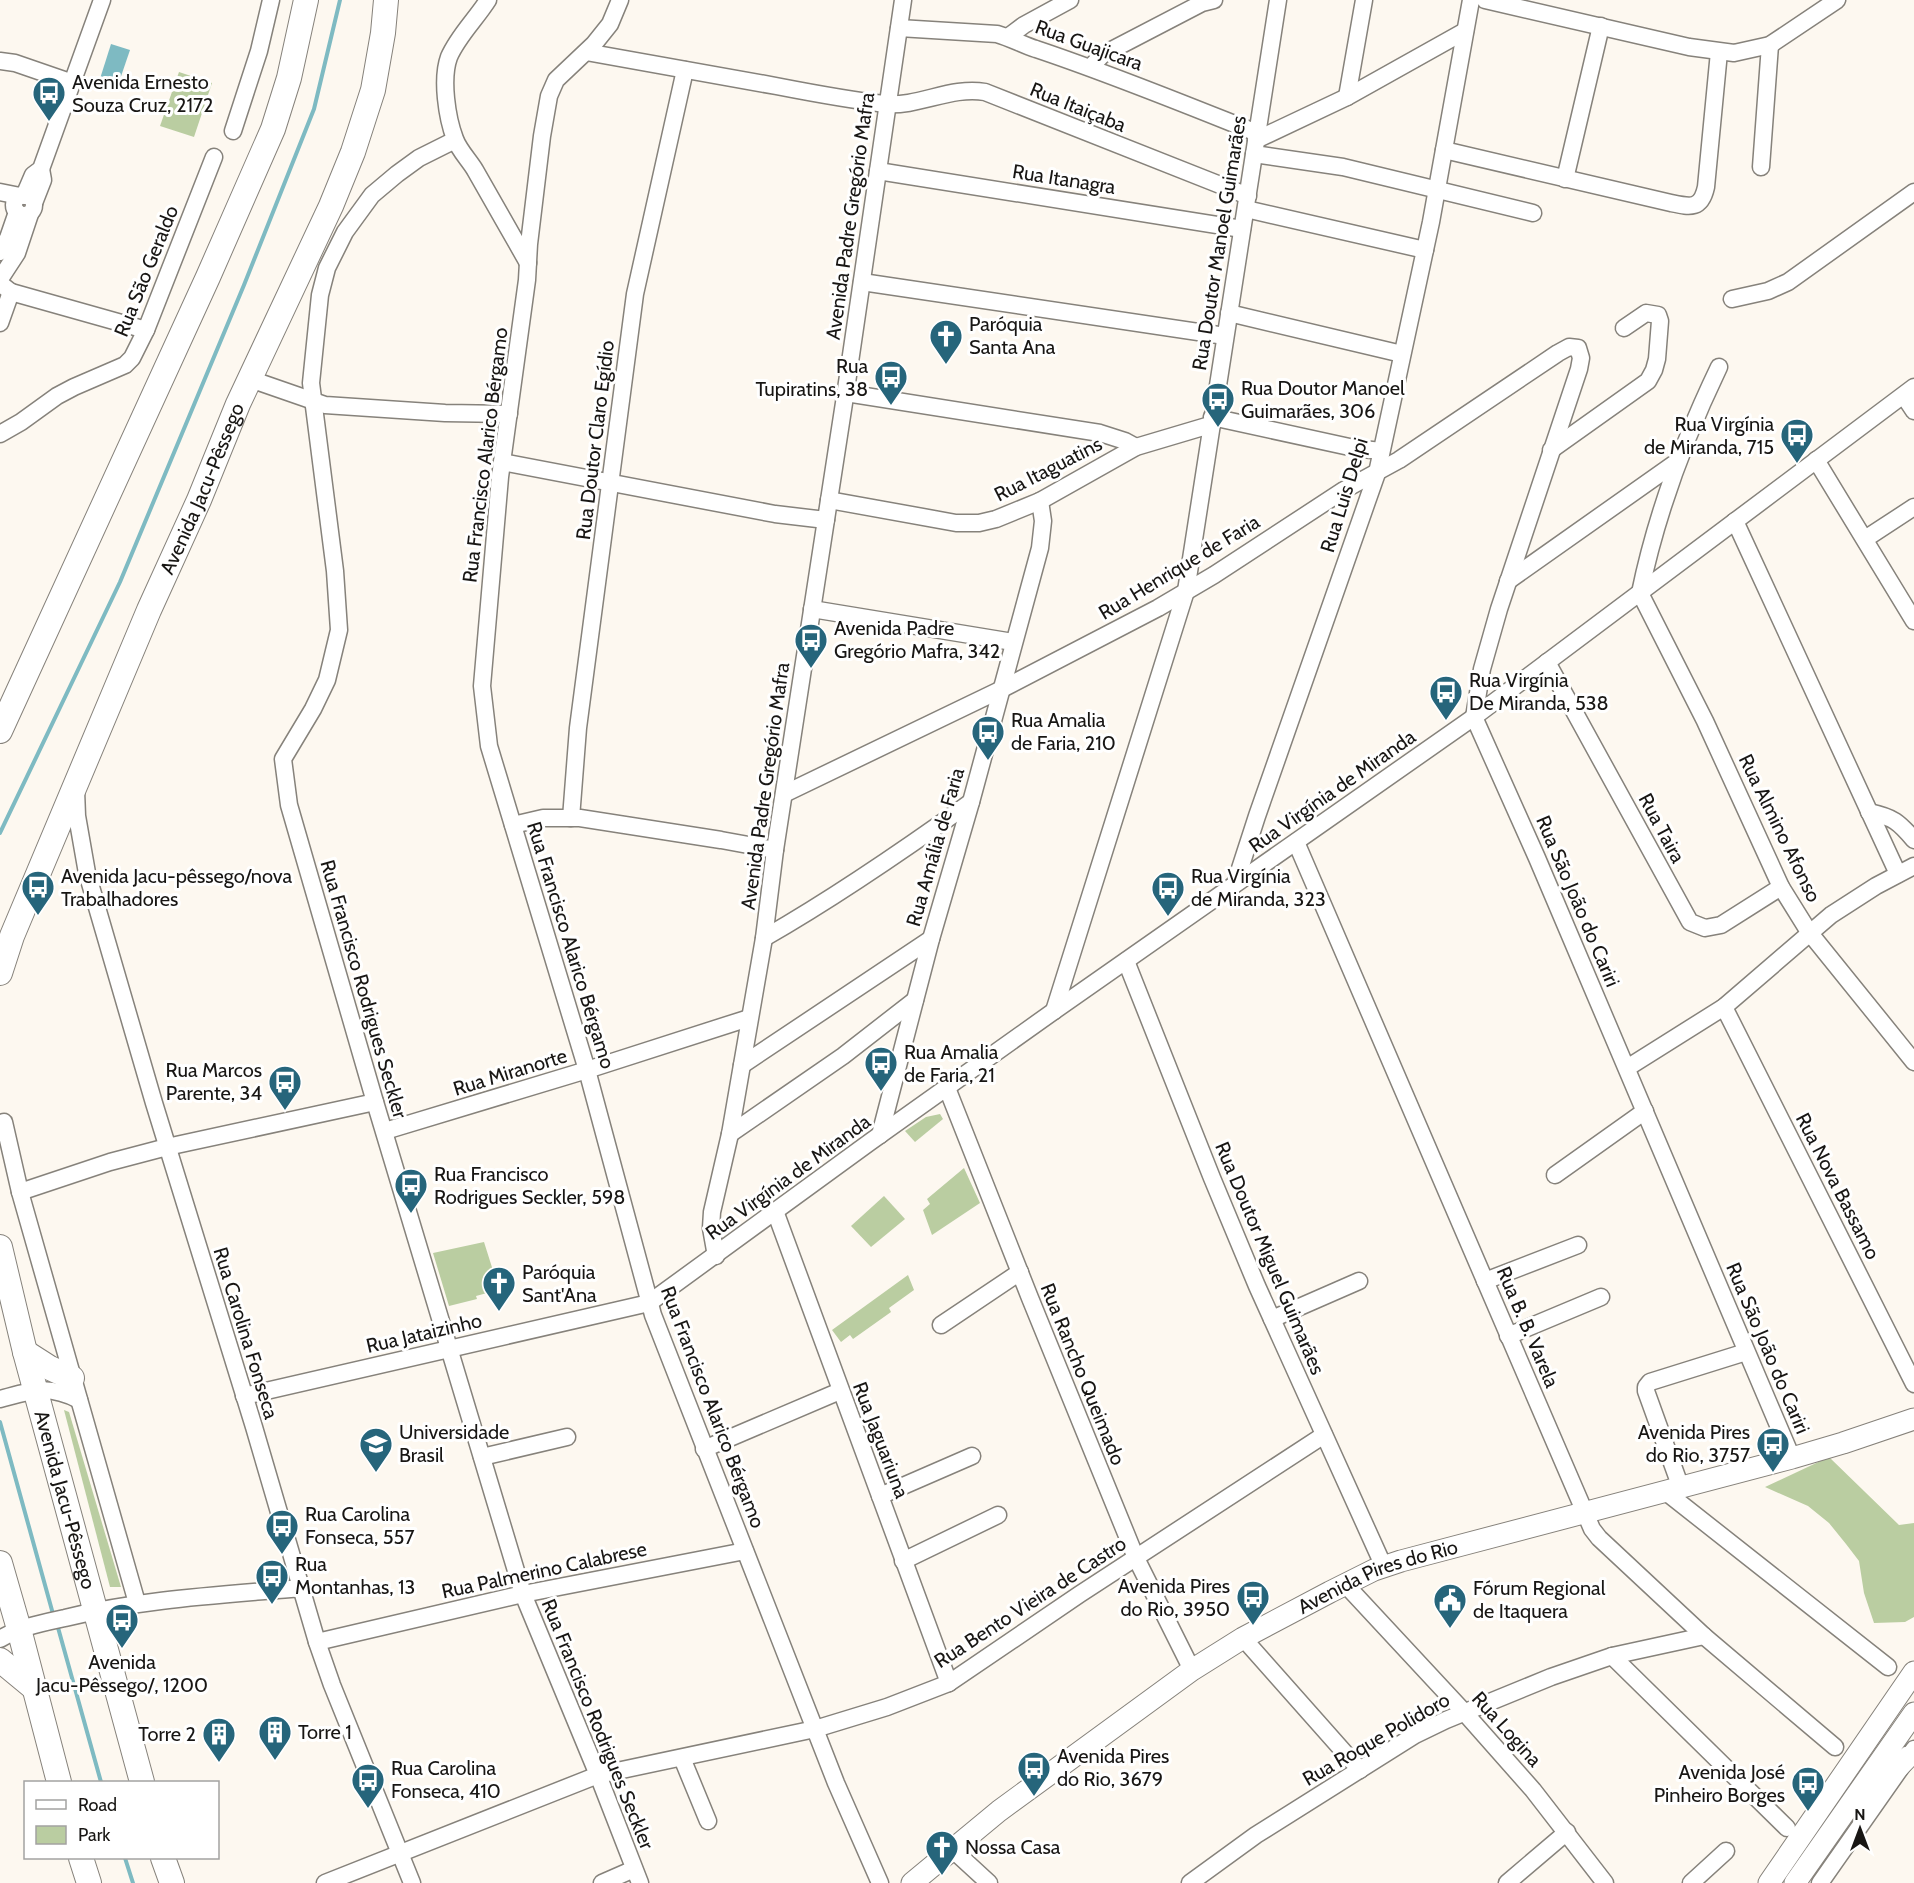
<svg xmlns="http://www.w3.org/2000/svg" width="1914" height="1883" viewBox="0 0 1914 1883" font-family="Cabin,sans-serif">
	<rect width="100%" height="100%" fill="#fdf8f0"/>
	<g fill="#bacda1">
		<polygon points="179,72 212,83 194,137 160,126"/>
		<polygon points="940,1114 943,1119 915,1142 905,1131 926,1117"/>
		<polygon points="964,1168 980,1203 932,1235 923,1210 930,1204 927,1199"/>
		<polygon points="884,1196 905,1219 871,1247 851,1226"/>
		<polygon points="484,1242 496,1280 485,1283 487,1293 476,1296 477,1299 449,1306 433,1253"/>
		<polygon points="908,1275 914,1290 889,1308 891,1312 853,1339 850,1335 841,1342 832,1330"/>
		<polygon points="64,1410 69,1412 121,1587 110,1587"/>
		<polygon points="1829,1457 1899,1525 1914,1523 1914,1617 1905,1622 1874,1623 1864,1593 1859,1561 1846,1544 1829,1523 1808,1506 1765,1487"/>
	</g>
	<polygon fill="#7ebac2" points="111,44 130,50 116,91 98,85"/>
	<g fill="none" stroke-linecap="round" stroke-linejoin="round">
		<g stroke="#7ebac2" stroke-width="4">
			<polyline points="0,833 120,582 244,285 314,109 340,0"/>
			<polyline points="0,1422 53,1614"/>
			<polyline points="57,1624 101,1782"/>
			<polyline points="125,1858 133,1883"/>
		</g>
		<defs>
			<g id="minor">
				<path d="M488,0C476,19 458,36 449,57C441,79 447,118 455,139C459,150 469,160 475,170C493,201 510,232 528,263"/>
				<polyline points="620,0 610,24 594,44 556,80 549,96 542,136 529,244 527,280 500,477 482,686 489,746 587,1070 653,1315 836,1783 880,1883"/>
				<polyline points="1485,0 1689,47 1734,53 1770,45 1837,0"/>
				<path d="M899,28L997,34C1011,38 1023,45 1036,49C1111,74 1184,104 1257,133"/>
				<polyline points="1008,37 1024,25 1070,0"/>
				<path d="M586,52C650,63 713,75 776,86C812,93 849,100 885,104C919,107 951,86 985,92L1248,196"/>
				<polyline points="0,61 15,63 73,83"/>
				<polyline points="1091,67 1102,55 1202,3 1214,0"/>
				<polyline points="1347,97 1364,0"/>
				<polyline points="233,131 259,51 271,0"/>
				<polyline points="455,140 419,158 397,174 372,195 345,232 327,268 320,295 311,383 335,571 339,630 327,680 313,709 283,759 289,805 375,1102 523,1594 598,1775 640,1883"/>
				<polyline points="1256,140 1347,97 1465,31"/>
				<path d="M1444,150L1671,203C1690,207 1701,210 1706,187L1719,52"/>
				<polyline points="1254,154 1343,167 1533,213"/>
				<polyline points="1761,167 1770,45"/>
				<polyline points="878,171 1242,229"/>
				<polyline points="1565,179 1601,26"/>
				<polyline points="0,192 20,196"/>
				<circle cx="24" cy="205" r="10"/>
				<polyline points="24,196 33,175 41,169 102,0"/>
				<polyline points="34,203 43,180 41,169"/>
				<polyline points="1246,209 1425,250"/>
				<polyline points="0,252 8,238 17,212"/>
				<polyline points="0,279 17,253 30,214"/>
				<polyline points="862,282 1225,336"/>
				<polyline points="11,292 146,330"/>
				<polyline points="1732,299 1768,291 1788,282 1914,192"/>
				<polyline points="1229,313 1402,354"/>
				<polyline points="0,323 11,292 2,285"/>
				<path d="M1719,367C1684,440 1656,515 1640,593L1705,721L1781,887L1809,932L1914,1062"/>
				<polyline points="250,379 325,405 445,413 509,414"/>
				<polyline points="846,393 1100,433 1125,441 1136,447"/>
				<polyline points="1904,396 1914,411"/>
				<polyline points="1212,417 1354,448 1381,451"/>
				<polyline points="0,434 21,422 57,396 74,387 125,365 132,358 146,330 214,157"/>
				<polyline points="1551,450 1648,381 1654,370 1657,359 1660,321 1658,315 1646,313 1624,328"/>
				<polyline points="1816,460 1914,621"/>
				<polyline points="502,462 775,514 826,520"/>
				<polyline points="829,500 956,523 979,523 996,519 1040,501 1136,447 1210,425"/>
				<polyline points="1735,521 1898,874"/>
				<polyline points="1865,539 1914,507"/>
				<polyline points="1508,581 1678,461"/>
				<polyline points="812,609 1013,642"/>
				<polyline points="1547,662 1690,922 1705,928 1721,925 1781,887"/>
				<polyline points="76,790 77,816 87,873 154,1103 254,1427 317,1642 332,1685 412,1883"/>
				<polyline points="784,794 1002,689 1158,608 1214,575 1344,490 1399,460 1558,353 1569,347 1578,348 1581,358 1579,369 1499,609 1482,669 1474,717 1537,858 1792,1458"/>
				<path d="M1869,812C1893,817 1899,822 1914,840"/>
				<polyline points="571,818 578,728 635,294 685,70"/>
				<polyline points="513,825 543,818 580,818 721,840 775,850"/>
				<polyline points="1296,842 1592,1529 1599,1538 1704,1636 1835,1747"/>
				<polyline points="1235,884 1257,816 1377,473 1431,222 1471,0"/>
				<path d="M764,938C836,897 904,850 971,802"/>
				<polyline points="1126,961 1212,1178 1257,1286 1384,1567"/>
				<polyline points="1724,1007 1914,1384"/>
				<polyline points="1054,1011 1186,591 1278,0"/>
				<polyline points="742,1065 931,939"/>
				<polyline points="1627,1068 1724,1007 1831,915 1876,886 1914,866"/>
				<polyline points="947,1088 1030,1298 1136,1558 1192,1670"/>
				<polyline points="4,1122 20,1192 137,1603"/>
				<polyline points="385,1131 587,1070 749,1018"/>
				<polyline points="730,1134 843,1056 915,1000"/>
				<polyline points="880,1135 931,939 971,802 1040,548 1043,521 1040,501"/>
				<polyline points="1555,1175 1645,1111"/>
				<polyline points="20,1192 110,1162 167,1147 375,1102"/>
				<polyline points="775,1211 949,1683"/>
				<polyline points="716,1256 711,1228 712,1212 730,1134 764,938 775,850 844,403 903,0"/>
				<polyline points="1485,1281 1578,1245"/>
				<polyline points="1272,1319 1359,1281"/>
				<polyline points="941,1325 1020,1272"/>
				<polyline points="1508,1336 1601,1297"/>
				<polyline points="244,1396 649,1303 870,1142 1054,1011 1474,717 1914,387"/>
				<path d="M0,1399C31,1391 48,1384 79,1400"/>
				<polyline points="704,1449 840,1391"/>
				<polyline points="482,1457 567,1437"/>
				<polyline points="1681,1488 1646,1391 1646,1387 1650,1382 1746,1352"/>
				<polyline points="1666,1492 1888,1667"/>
				<polyline points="880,1496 972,1456"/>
				<polyline points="903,1561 998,1515"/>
				<polyline points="1345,1584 1464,1712 1533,1790 1605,1883"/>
				<polyline points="1243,1638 1360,1770"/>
				<path d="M0,1639C20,1627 42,1623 65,1618C142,1599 222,1595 301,1588"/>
				<polyline points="317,1642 523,1594 745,1551"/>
				<polyline points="1612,1656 1787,1828"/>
				<polyline points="682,1758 708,1821"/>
				<polyline points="952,1849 989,1883"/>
				<polyline points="325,1883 598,1775 815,1729 887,1707 949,1683 1080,1594 1324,1435"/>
				<polyline points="602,1883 634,1869"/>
				<polyline points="1190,1883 1256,1835 1415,1735 1446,1720 1551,1677 1612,1656 1704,1636"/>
				<polyline points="1507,1883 1567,1832"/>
				<polyline points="1691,1883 1726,1851"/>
				<polyline points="1820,1883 1914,1749"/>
			</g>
			<g id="major">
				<polyline points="1862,1800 1880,1786 1908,1757"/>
				<path id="s1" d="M912,1883L999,1811L1192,1670L1243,1638L1330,1592L1374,1570L1401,1561L1792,1458L1843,1443L1914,1419"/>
				<polyline points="1769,1883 1914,1672"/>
				<polyline points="1795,1883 1914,1713"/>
			</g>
			<g id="highway">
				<polyline points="0,731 208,277 273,129 289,78 306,0"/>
				<path id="s2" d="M0,973L12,936L149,610L199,500L238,404L331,206L353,152L373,90L383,33L386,0"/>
				<path id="s3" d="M0,1247L25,1352L142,1782"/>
				<polyline points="25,1352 50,1368 72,1378"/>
				<polyline points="0,1563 19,1629 59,1782"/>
				<polyline points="0,1660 34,1688"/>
				<polyline points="81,1858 89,1883"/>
				<polyline points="163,1858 172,1883"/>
			</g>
		</defs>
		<use href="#minor" stroke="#86827b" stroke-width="19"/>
		<use href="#major" stroke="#86827b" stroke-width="23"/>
		<use href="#highway" stroke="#86827b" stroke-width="26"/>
		<use href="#minor" stroke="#fff" stroke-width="16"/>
		<use href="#major" stroke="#fff" stroke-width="21"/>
		<use href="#highway" stroke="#fff" stroke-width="24"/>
	</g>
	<defs>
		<symbol id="bus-pin" viewBox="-11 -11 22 30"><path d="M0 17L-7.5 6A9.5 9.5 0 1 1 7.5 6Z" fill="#26657b" stroke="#fff"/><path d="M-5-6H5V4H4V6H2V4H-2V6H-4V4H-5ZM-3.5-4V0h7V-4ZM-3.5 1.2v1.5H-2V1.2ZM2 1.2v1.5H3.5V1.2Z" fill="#fff"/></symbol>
		<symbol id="church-pin" viewBox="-11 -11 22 30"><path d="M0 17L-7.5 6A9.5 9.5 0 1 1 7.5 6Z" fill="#26657b" stroke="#fff"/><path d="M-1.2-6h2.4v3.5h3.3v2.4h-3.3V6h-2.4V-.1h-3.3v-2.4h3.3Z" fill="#fff"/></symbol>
		<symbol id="university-pin" viewBox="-11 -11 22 30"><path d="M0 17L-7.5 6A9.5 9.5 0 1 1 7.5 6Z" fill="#26657b" stroke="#fff"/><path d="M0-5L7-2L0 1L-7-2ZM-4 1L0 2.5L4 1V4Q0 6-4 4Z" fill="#fff"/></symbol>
		<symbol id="civic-pin" viewBox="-11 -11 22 30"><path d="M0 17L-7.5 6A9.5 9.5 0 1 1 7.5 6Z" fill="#26657b" stroke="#fff"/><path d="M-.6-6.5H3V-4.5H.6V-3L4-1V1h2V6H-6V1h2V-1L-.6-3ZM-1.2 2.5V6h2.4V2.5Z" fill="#fff"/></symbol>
		<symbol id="building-pin" viewBox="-11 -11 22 30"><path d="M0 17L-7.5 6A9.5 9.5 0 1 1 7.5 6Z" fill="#26657b" stroke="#fff"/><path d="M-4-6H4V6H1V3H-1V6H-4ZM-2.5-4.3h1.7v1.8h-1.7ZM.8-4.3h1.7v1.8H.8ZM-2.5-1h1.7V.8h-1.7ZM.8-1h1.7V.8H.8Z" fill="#fff"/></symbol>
	</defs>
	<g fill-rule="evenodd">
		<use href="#bus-pin" x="30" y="74" width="38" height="52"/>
		<use href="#church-pin" x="927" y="317" width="38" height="52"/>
		<use href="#bus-pin" x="872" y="358" width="38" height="52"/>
		<use href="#bus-pin" x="1199" y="380" width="38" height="52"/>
		<use href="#bus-pin" x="1778" y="416" width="38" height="52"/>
		<use href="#bus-pin" x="792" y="621" width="38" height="52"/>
		<use href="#bus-pin" x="1427" y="673" width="38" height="52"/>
		<use href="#bus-pin" x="969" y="713" width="38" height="52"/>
		<use href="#bus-pin" x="19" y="868" width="38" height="52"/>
		<use href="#bus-pin" x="1149" y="869" width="38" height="52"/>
		<use href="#bus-pin" x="862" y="1044" width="38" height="52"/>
		<use href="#bus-pin" x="266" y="1063" width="38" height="52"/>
		<use href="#bus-pin" x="392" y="1166" width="38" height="52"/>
		<use href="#church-pin" x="480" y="1264" width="38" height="52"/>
		<use href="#university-pin" x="357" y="1425" width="38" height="52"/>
		<use href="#bus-pin" x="1754" y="1425" width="38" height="52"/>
		<use href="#bus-pin" x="263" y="1507" width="38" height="52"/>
		<use href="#bus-pin" x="253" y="1557" width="38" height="52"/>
		<use href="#bus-pin" x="1234" y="1578" width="38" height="52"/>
		<use href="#civic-pin" x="1431" y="1581" width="38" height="52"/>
		<use href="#bus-pin" x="103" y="1601" width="38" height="52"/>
		<use href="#building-pin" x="256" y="1713" width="38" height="52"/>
		<use href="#building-pin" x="200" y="1715" width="38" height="52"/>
		<use href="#bus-pin" x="1015" y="1749" width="38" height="52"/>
		<use href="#bus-pin" x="349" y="1761" width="38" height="52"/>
		<use href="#bus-pin" x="1789" y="1764" width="38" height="52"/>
		<use href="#church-pin" x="923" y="1828" width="38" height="52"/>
	</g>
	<g text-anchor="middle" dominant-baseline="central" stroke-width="6" stroke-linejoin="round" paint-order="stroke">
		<g font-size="20" fill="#181614" stroke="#fff">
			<text transform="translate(1089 45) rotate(20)">Rua Guajicara</text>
			<text transform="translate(1078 107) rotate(22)">Rua Itaiçaba</text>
			<text transform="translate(1064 179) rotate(9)">Rua Itanagra</text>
			<text transform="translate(850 216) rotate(-82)">Avenida Padre Gregório Mafra</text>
			<text transform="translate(1219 243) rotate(-81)">Rua Doutor Manoel Guimarães</text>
			<text transform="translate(146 271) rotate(-68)">Rua São Geraldo</text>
			<text transform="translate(595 440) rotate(-83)">Rua Doutor Claro Egídio</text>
			<text transform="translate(485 455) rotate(-83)">Rua Francisco Alarico Bérgamo</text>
			<text transform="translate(1048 469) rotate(-27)">Rua Itaguatins</text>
			<text stroke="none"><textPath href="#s2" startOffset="525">Avenida Jacu-Pêssego</textPath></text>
			<text transform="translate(1344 495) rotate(-73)">Rua Luis Delpi</text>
			<text transform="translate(1179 567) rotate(-31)">Rua Henrique de Faria</text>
			<text transform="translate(765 786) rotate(-82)">Avenida Padre Gregório Mafra</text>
			<text transform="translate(1332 791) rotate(-35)">Rua Virgínia de Miranda</text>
			<text transform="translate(1662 828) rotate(62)">Rua Taira</text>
			<text transform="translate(1780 828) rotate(64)">Rua Almino Afonso</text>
			<text transform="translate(935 847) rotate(-74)">Rua Amália de Faria</text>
			<text transform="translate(1578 901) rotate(67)">Rua São João do Cariri</text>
			<text transform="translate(571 945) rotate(73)">Rua Francisco Alarico Bérgamo</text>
			<text transform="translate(364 989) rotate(74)">Rua Francisco Rodrigues Seckler</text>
			<text transform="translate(510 1072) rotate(-17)">Rua Miranorte</text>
			<text transform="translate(788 1177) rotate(-36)">Rua Virgínia de Miranda</text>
			<text transform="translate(1838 1186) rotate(63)">Rua Nova Bassamo</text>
			<text transform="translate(1270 1258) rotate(67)">Rua Doutor Miguel Guimarães</text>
			<text transform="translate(1528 1327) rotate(67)">Rua B. B. Varela</text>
			<text transform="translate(246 1333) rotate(73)">Rua Carolina Fonseca</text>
			<text transform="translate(424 1333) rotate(-13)">Rua Jataizinho</text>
			<text transform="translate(1768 1348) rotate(67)">Rua São João do Cariri</text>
			<text transform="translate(1083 1374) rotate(68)">Rua Rancho Queimado</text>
			<text transform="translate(713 1407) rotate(69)">Rua Francisco Alarico Bérgamo</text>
			<text transform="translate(881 1440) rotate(69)">Rua Jaguariuna</text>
			<text stroke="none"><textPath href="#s3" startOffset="261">Avenida Jacu-Pêssego</textPath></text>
			<text transform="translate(544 1570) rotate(-12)">Rua Palmerino Calabrese</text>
			<text stroke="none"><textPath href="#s1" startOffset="561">Avenida Pires do Rio</textPath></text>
			<text transform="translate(1030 1602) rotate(-33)">Rua Bento Vieira de Castro</text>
			<text transform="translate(598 1724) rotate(68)">Rua Francisco Rodrigues Seckler</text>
			<text transform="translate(1507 1729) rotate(48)">Rua Logina</text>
			<text transform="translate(1376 1739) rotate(-30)">Rua Roque Polidoro</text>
		</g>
		<g font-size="20" fill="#181614" stroke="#fff" text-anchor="start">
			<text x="72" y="82">Avenida Ernesto<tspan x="72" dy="23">Souza Cruz, 2172</tspan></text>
			<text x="969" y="324">Paróquia<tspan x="969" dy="23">Santa Ana</tspan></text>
			<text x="868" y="366" text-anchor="end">Rua<tspan x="868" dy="23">Tupiratins, 38</tspan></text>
			<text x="1241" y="388">Rua Doutor Manoel<tspan x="1241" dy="23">Guimarães, 306</tspan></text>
			<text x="1774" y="424" text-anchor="end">Rua Virgínia<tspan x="1774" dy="23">de Miranda, 715</tspan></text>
			<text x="834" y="628">Avenida Padre<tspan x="834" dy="23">Gregório Mafra, 342</tspan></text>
			<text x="1469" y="680">Rua Virgínia<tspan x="1469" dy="23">De Miranda, 538</tspan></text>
			<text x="1011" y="720">Rua Amalia<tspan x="1011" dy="23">de Faria, 210</tspan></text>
			<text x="61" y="876">Avenida Jacu-pêssego/nova<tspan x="61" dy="23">Trabalhadores</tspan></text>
			<text x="1191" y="876">Rua Virgínia<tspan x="1191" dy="23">de Miranda, 323</tspan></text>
			<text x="904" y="1052">Rua Amalia<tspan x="904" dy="23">de Faria, 21</tspan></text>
			<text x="262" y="1070" text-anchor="end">Rua Marcos<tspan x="262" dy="23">Parente, 34</tspan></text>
			<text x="434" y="1174">Rua Francisco<tspan x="434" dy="23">Rodrigues Seckler, 598</tspan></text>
			<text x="522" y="1272">Paróquia<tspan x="522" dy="23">Sant'Ana</tspan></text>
			<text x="399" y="1432">Universidade<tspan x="399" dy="23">Brasil</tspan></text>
			<text x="1750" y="1432" text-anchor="end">Avenida Pires<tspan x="1750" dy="23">do Rio, 3757</tspan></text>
			<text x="305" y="1514">Rua Carolina<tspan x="305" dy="23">Fonseca, 557</tspan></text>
			<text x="295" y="1564">Rua<tspan x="295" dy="23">Montanhas, 13</tspan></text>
			<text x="1230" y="1586" text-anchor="end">Avenida Pires<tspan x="1230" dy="23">do Rio, 3950</tspan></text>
			<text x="1473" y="1588">Fórum Regional<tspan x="1473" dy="23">de Itaquera</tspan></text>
			<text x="122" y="1662" text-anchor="middle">Avenida<tspan x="122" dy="23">Jacu-Pêssego/, 1200</tspan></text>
			<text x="298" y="1732">Torre 1</text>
			<text x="196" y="1734" text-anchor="end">Torre 2</text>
			<text x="1057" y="1756">Avenida Pires<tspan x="1057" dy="23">do Rio, 3679</tspan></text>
			<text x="391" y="1768">Rua Carolina<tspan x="391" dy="23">Fonseca, 410</tspan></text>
			<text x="1785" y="1772" text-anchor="end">Avenida José<tspan x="1785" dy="23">Pinheiro Borges</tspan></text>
			<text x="965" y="1847">Nossa Casa</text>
		</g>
	</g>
	<rect x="24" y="1781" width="195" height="78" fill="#ffffff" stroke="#a3a2a1" stroke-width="1.5"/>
	<rect x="36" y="1800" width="30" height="9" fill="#ffffff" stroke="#a3a2a1" stroke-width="1.5"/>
	<text x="78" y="1811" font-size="18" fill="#181614">Road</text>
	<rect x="36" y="1826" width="30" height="18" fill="#bacda1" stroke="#a3a2a1" stroke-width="1.5"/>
	<text x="78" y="1841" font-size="18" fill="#181614">Park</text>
	<g transform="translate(1860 1829)" stroke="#ffffff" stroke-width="4.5" paint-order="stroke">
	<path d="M0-4.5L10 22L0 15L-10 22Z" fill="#181614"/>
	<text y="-9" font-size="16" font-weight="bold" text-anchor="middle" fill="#181614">N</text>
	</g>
</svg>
